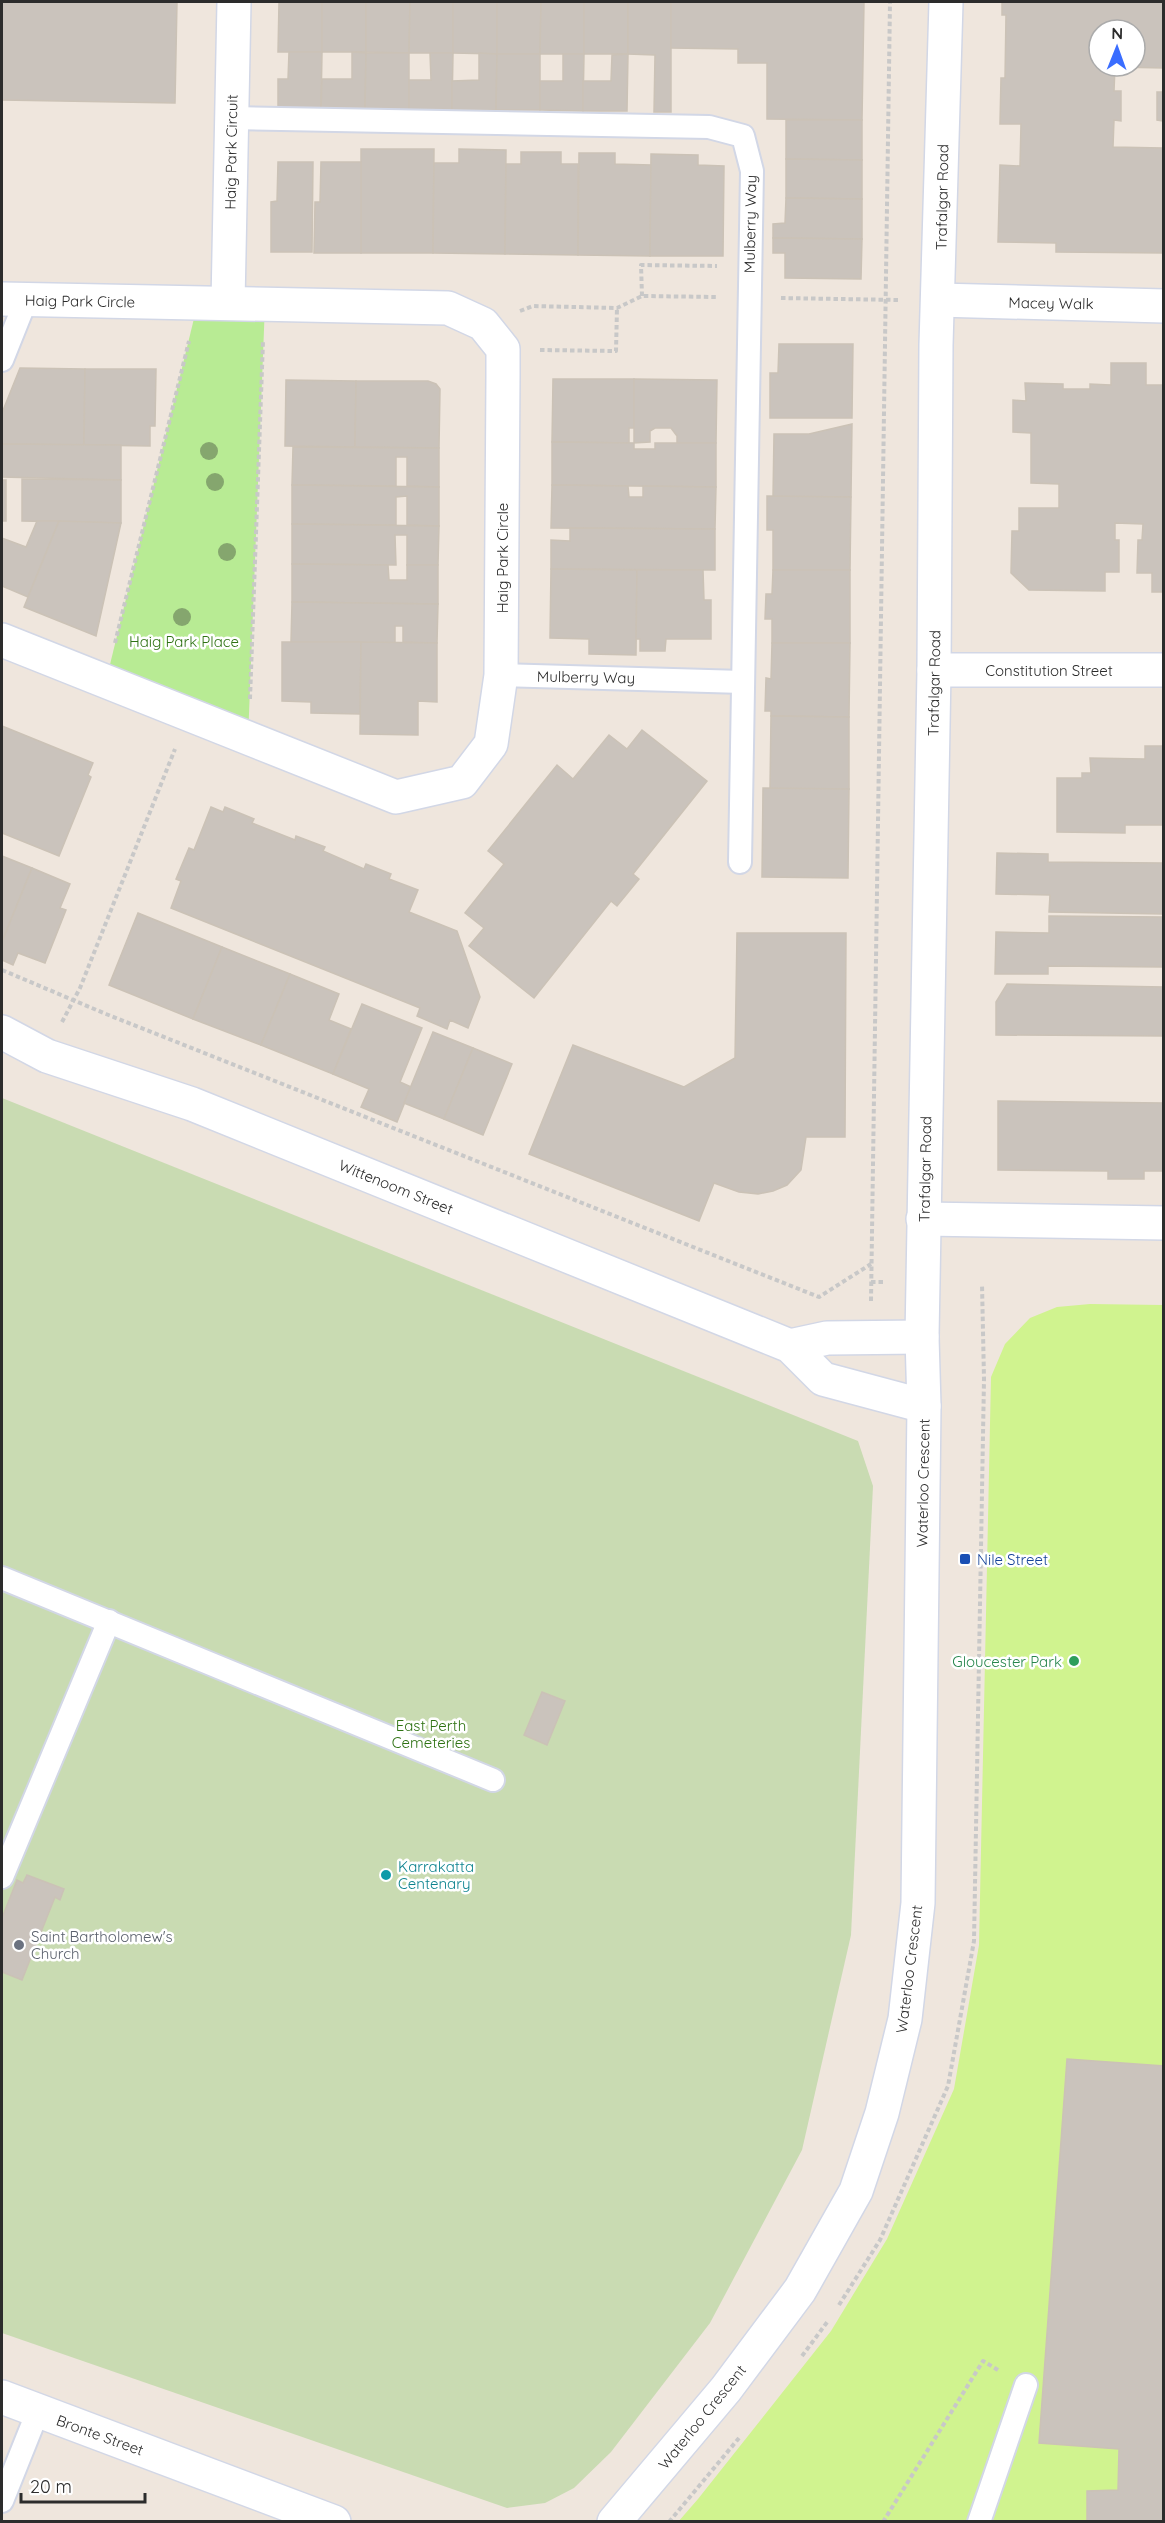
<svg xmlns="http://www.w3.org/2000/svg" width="1165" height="2523" viewBox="0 0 1165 2523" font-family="Quicksand,sans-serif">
	<rect width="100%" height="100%" fill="#efe6dd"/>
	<polygon fill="#b8eb94" points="198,302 265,304 248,739 106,681"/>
	<polygon fill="#c9dbb2" points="2,1098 858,1441 873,1486 851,1935 802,2150 710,2323 611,2452 574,2488 545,2503 507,2508 2,2333"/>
	<polygon fill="#d0f38f" points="1090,1304 1163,1305 1163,2521 678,2522 698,2499 831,2331 887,2239 954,2089 979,1945 991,1377 1005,1344 1030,1318 1057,1307"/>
	<g fill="#cac3bc" stroke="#cbc2b6" stroke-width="1.5" fill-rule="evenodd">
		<polygon points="2,2 177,2 175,103 2,100"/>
		<polygon points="279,2 322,2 322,52 278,52"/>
		<rect x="322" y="2" width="44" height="50"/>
		<polygon points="366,2 410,2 409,53 366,52"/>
		<polygon points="410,2 453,2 453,53 409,53"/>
		<polygon points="453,2 497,2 497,54 453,53"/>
		<polygon points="497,2 541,2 540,54 497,54"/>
		<polygon points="541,2 584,2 584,54 540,54"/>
		<rect x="584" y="2" width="44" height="52"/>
		<polygon points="628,2 671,2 671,112 654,112 655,55 628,54"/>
		<polygon points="671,2 864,2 862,120 767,119 767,63 738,63 738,49 671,48"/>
		<path d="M1002,2H1164V68L1115,67L1114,91H1121V121L1114,120L1113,147L1163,148V121L1157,120V92H1163L1164,78V253L1056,252V243L998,242L1000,165L1020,166L1021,124H1000L1001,78H1005L1006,15H1002ZM1099,30H1135V66H1099Z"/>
		<polygon points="289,52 322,52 321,109 278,109 278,79 288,79"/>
		<polygon points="352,52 366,53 365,109 321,109 322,79 352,79"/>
		<polygon points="366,53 409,53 409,110 365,109"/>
		<polygon points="430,53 453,53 452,110 409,110 409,80 431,80"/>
		<polygon points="479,53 497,54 496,110 452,110 452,81 479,80"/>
		<polygon points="497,54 540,54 540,110 496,110"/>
		<polygon points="563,54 584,54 583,111 540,110 540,81 563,81"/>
		<polygon points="628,54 627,111 583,111 583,81 611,81 612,55"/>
		<polygon points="786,120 862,120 862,160 786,159"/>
		<polygon points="361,149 434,149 433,253 361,253"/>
		<polygon points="459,149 506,150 505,254 433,253 434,163 459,163"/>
		<polygon points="521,152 561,152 561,164 578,164 578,255 505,254 506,164 521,164"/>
		<polygon points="579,153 615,153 615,164 651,165 650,256 578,255"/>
		<polygon points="651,154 698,155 698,165 724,166 723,256 650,256"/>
		<polygon points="786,159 862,160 862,199 786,198"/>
		<polygon points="278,162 313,162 312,252 271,252 271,202 277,201"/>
		<polygon points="321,162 361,162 361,253 314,253 315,202 320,202"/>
		<polygon points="786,198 862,199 862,239 773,238 773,224 785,223"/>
		<polygon points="773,238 862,239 861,279 785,278 785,253 773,253"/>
		<polygon points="779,344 853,344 852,418 770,418 770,373 778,373"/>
		<polygon points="1111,363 1146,363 1146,385 1164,385 1164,592 1152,592 1152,573 1137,573 1138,540 1142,540 1143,524 1115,523 1115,540 1119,540 1119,572 1105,572 1105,591 1029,590 1011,573 1012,531 1019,531 1019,508 1059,508 1059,484 1031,483 1031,433 1013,432 1013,400 1026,401 1025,383 1063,384 1063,389 1090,389 1090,384 1111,385"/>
		<polygon points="20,368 85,369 84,445 2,444 2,413"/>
		<polygon points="85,369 156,369 155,426 150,426 150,446 84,445"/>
		<polygon points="553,379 634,379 634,428 629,428 629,443 552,442"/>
		<polygon points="634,379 717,380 716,443 677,443 677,436 671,428 655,428 650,431 650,442 634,443"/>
		<polygon points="286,380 356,381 355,447 285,446"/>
		<polygon points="356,381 428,381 436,384 440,389 439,448 355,447"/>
		<polygon points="852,424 851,497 773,497 774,434 809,434"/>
		<polygon points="552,442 634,443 634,449 655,449 655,443 716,443 716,487 552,485"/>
		<polygon points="2,444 121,445 121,480 2,477"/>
		<polygon points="293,447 439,448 439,487 407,486 407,457 396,457 396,486 292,485"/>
		<polygon points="22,479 121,480 121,523 22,521"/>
		<rect x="2" y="480" width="4" height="41"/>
		<polygon points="292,485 439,487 439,526 407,525 407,496 396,497 396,525 292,524"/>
		<polygon points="552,485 628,486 629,497 643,497 643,486 716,487 715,529 551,528"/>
		<polygon points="767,496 851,497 850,570 773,570 773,530 767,530"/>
		<polygon points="37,521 59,521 28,597 2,586 2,538 26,547"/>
		<polygon points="59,521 121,523 96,636 24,607"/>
		<polygon points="292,524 439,526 438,565 407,565 407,535 395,535 396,565 292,564"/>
		<polygon points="570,528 715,529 715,570 551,569 551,540 570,541"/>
		<polygon points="292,564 388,565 389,580 407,580 407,565 438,565 438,604 292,602"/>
		<polygon points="551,569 637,570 636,655 589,654 589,639 550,638"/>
		<polygon points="637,570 703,570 704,600 711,600 711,639 666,639 665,651 640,651 640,639 636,639"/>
		<polygon points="773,570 850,570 850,643 772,643 772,619 765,619 766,594 772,594"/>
		<polygon points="292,602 438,604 437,643 403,642 403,626 395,626 395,643 291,642"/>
		<polygon points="282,642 361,642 360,714 311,713 311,702 282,701"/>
		<polygon points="361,642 437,643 437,702 418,701 418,735 360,734"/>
		<polygon points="772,643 850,643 849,717 771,716 771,711 765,711 766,678 771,679"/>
		<polygon points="771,716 849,717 849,789 770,789"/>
		<polygon points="2,726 93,763 88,775 91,777 59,856 2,833"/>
		<polygon points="642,730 707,781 633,874 639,879 617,906 611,901 534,998 469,946 484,928 465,913 504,864 488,851 557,765 573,779 609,735 627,749"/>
		<polygon points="1145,746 1164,746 1164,825 1125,825 1125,833 1057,832 1057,778 1082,778 1082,773 1091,773 1090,758 1145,759"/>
		<polygon points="763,788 849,789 848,878 762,877"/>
		<polygon points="211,807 223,812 225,807 254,819 252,823 295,840 296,836 325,847 323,851 364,869 366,864 391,874 389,879 418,890 409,912 457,931 480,997 468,1028 450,1020 447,1029 417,1016 420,1008 171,908 181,881 176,879 189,848 194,850"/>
		<polygon points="997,853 1048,854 1048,862 1163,863 1163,914 1049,912 1050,895 996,894"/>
		<polygon points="2,856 32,868 2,942"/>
		<polygon points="32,868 70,884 60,908 66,910 45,963 18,953 13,965 2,960 2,942"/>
		<polygon points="138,913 222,947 193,1019 109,985"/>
		<polygon points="1049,916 1163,917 1163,967 1048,966 1048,974 995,974 996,932 1049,933"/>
		<polygon points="737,933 846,933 845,1137 806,1137 801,1170 787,1185 773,1191 758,1194 739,1192 714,1183 699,1221 529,1154 573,1045 684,1087 735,1058"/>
		<polygon points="222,947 290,974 261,1045 193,1019"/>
		<polygon points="290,974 339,994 329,1020 351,1029 333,1074 261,1045"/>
		<polygon points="1007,984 1164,987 1164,1036 996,1035 996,1002"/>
		<polygon points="362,1004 422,1028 400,1082 411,1087 397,1122 361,1107 369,1089 333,1074"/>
		<polygon points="433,1032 473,1048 444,1119 404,1103"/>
		<polygon points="473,1048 512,1064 483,1135 444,1119"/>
		<polygon points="998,1101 1164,1103 1164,1171 1144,1171 1144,1179 1108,1179 1108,1171 998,1170"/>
		<polygon points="542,1692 565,1701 547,1745 524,1735"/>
		<polygon points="27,1875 64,1889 60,1900 55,1897 22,1980 2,1972 2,1918 17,1880 23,1883"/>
		<polygon points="1067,2059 1164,2066 1164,2522 1087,2522 1087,2491 1118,2490 1119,2449 1039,2443"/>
	</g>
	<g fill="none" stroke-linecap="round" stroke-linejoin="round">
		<defs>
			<g id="lane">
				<polyline points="232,118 709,127 743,136 752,171 740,862"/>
				<polyline points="2,360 26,300"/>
				<polyline points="501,675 743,682"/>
				<polyline points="2,1578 493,1780"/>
				<polyline points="2,1877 109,1621"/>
				<polyline points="2,2501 38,2411"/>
				<polyline points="979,2522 1026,2385"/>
			</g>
			<g id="street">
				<polyline points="2,299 448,308 483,324 503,349 503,376 501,675 491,744 462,782 396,797 2,640"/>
				<polyline points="938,300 1164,306"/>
				<polyline points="228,303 234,2"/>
				<polyline points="934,670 1164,670"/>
				<polyline points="2,1032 47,1056 192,1104 790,1346 823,1379 924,1406"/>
				<polyline points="790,1346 827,1338 922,1337"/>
				<polyline points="2,2397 334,2522"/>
			</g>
			<g id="secondary">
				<polyline points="923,1219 1164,1223"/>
				<polyline points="614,2522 726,2389 800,2290 856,2191 882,2113 905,2019 918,1903 924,1406 922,1337 934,670 936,345 946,2"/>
			</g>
		</defs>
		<use href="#lane" stroke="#d2d7e6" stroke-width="26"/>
		<use href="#street" stroke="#d2d7e6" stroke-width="36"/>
		<use href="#secondary" stroke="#d2d7e6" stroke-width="36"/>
		<g stroke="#c8c8c8" stroke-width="4" stroke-dasharray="4.5 3" stroke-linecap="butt">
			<polyline points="642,296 641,265 717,266"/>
			<polyline points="781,298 900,300"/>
			<polyline points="520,311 533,306 617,308 642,296 717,297"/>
			<polyline points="540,350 616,351 617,308"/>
			<polyline points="115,643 189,341"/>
			<polyline points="250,699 263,341"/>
			<polyline points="2,970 106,1014 819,1297 871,1264"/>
			<polyline points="62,1022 80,988 175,749"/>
			<polyline points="871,1282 885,1282"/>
			<polyline points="871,1301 890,2"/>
			<polyline points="839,2305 880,2240 948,2086 974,1941 984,1379 982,1284"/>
			<polyline points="802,2356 828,2321"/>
			<polyline points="669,2522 739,2438"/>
			<polyline points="883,2522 983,2361 998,2370"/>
		</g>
		<use href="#lane" stroke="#fff" stroke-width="22"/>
		<use href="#street" stroke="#fff" stroke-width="33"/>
		<use href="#secondary" stroke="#fff" stroke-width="33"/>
	</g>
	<g fill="#85a66e">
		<circle cx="209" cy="451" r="9"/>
		<circle cx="215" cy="482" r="9"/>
		<circle cx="227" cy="552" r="9"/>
		<circle cx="182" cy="617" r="9"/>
	</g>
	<rect fill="#1a4fb4" stroke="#fff" stroke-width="2" x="959" y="1553" width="12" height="12" rx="3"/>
	<circle fill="#2e9e5b" stroke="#fff" stroke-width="2" cx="1074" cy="1661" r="6"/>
	<circle fill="#0f9aa8" stroke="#fff" stroke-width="2" cx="386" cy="1875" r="6"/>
	<circle fill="#6b7280" stroke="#fff" stroke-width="2" cx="19" cy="1945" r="6"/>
	<g text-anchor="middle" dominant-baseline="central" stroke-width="5" stroke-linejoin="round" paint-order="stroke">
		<g font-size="15" fill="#2c2c2c" stroke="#fff">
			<text transform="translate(231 152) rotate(-89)">Haig Park Circuit</text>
			<text transform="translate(942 197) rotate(-89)">Trafalgar Road</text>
			<text transform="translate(750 224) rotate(-89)">Mulberry Way</text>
			<text transform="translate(80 301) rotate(1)">Haig Park Circle</text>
			<text transform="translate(1051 303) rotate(1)">Macey Walk</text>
			<text transform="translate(502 558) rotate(-90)">Haig Park Circle</text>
			<text x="1049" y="670">Constitution Street</text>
			<text transform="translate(586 677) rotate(1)">Mulberry Way</text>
			<text transform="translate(934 683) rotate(-89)">Trafalgar Road</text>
			<text transform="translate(925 1169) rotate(-89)">Trafalgar Road</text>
			<text transform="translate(396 1187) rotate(22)">Wittenoom Street</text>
			<text transform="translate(923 1483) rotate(-89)">Waterloo Crescent</text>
			<text transform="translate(909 1969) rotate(-83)">Waterloo Crescent</text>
			<text transform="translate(702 2417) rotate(-51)">Waterloo Crescent</text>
			<text transform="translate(100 2435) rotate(20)">Bronte Street</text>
		</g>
		<g font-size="15" fill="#2e7213" stroke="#fff">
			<text x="184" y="641">Haig Park Place</text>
			<text x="431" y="1725">East Perth<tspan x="431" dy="17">Cemeteries</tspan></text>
		</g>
		<g font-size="15" fill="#164399" stroke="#fff" text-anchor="start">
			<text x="977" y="1559">Nile Street</text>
		</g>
		<g font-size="15" fill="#27864d" stroke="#fff" text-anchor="end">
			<text x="1062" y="1661">Gloucester Park</text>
		</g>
		<g font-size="15" fill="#0d838f" stroke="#fff" text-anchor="start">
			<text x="398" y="1866">Karrakatta<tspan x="398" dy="17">Centenary</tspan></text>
		</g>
		<g font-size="15" fill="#5b616d" stroke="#fff" text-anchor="start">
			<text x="31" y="1936">Saint Bartholomew's<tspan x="31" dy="17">Church</tspan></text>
		</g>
	</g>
	<rect width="1165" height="2523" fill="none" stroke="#2c2c2c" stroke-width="6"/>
	<g transform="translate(1117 48) rotate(1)"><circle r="28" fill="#ffffff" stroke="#ababab" stroke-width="1.5"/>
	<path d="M0-4.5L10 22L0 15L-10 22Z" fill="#3a6dff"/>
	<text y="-9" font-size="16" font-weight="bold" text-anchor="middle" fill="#2c2c2c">N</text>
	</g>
	<path d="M21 2493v9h124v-9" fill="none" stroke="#2c2c2c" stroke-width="3"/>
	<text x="30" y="2493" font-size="18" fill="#2c2c2c" stroke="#ffffff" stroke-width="4.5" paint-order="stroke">20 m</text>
</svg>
